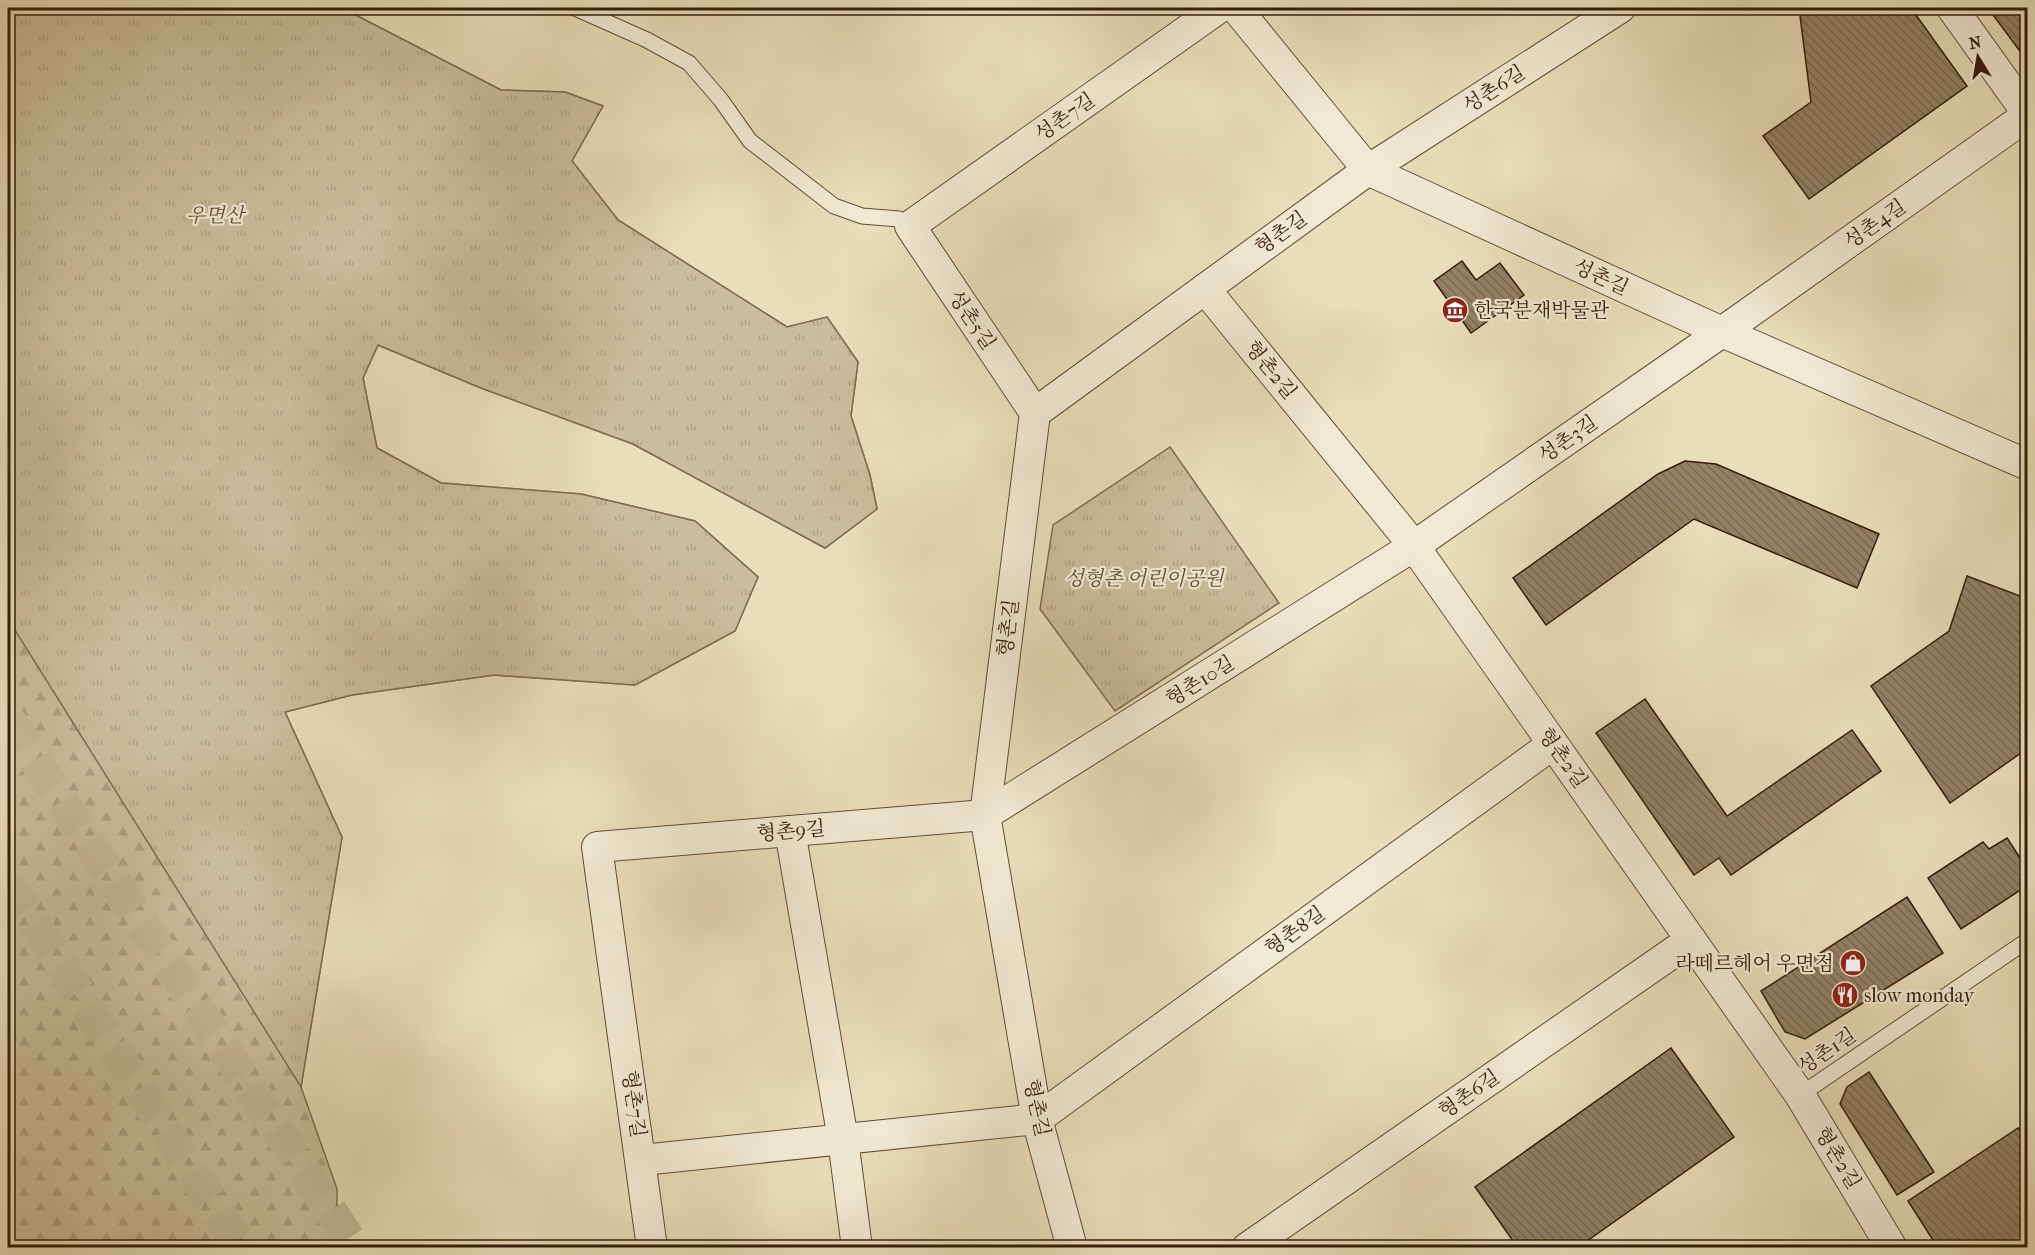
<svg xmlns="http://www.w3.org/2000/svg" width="2035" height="1255" viewBox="0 0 2035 1255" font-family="'IM FELL French Canon','Noto Serif KR',serif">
	<defs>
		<pattern id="forest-firs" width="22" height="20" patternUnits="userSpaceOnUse" patternTransform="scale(1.5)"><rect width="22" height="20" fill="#cabd9b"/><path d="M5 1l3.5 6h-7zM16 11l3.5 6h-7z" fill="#aea284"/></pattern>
		<pattern id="park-tufts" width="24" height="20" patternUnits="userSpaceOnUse" patternTransform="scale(1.5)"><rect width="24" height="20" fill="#cabd9b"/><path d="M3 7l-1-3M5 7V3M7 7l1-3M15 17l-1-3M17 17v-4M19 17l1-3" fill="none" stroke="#aea284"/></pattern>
		<pattern id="building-back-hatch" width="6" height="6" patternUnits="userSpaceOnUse" patternTransform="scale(1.5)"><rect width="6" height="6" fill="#938165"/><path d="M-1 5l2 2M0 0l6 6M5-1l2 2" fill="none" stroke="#796951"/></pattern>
	</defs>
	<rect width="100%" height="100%" fill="#e8deb9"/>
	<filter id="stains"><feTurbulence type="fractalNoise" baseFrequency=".00333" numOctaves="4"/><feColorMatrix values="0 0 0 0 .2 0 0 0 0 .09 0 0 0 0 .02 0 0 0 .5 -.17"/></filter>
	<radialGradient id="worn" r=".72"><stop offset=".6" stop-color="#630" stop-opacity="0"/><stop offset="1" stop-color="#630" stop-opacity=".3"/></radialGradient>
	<polygon fill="url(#forest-firs)" stroke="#806d52" stroke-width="1.5" points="8,8 342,8 501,90 565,92 603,106 572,161 618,220 787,327 827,317 858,362 851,416 870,475 877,509 825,548 633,444 481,388 378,345 363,378 377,448 441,483 581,494 695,521 758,577 735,631 635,685 494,675 352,695 285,712 342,837 301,1087 337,1189 337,1247 8,1247"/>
	<g fill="url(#park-tufts)" stroke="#806d52" stroke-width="1.5">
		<polygon points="8,8 342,8 501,90 565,92 603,106 572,161 618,220 787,327 827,317 858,362 851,416 870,475 877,509 825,548 633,444 481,388 378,345 363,378 377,448 441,483 581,494 695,521 758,577 735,631 635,685 494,675 352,695 285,712 342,837 301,1087 8,619"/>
		<polygon points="1170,447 1279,603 1115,711 1040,609 1053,525"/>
	</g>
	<g fill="url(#building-back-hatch)" stroke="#361d0a" stroke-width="1.5">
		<polygon points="1799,8 1911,8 1967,86 1809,199 1763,136 1811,102"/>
		<polygon points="1988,8 2028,8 2028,50 2022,54"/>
		<polygon points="1462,261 1476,280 1500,263 1524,295 1471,333 1434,281"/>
		<polygon points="1685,461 1716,464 1879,534 1857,588 1694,519 1546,625 1513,578 1658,474"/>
		<polygon points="1967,576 2028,599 2028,748 1950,803 1871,686 1949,631"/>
		<polygon points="1645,699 1727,816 1852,730 1881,771 1731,875 1719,858 1694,875 1596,733"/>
		<polygon points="2007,838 2028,870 2028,885 1961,929 1928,878 1983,842 1989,849"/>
		<polygon points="1907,897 1943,953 1805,1039 1785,1032 1761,991"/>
		<polygon points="1671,1048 1734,1137 1577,1248 1518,1248 1475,1187"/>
		<polygon points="1869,1072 1934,1172 1897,1195 1840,1104 1847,1087"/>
		<polygon points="2018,1128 2028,1143 2028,1248 1938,1248 1908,1201"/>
	</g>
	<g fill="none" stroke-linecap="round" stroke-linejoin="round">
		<g stroke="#c4b796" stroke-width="33" stroke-dasharray="33 16" stroke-linecap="butt">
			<polyline points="8,719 355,1248"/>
			<polyline points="8,882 241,1248"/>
		</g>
		<defs>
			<g id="lane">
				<polyline points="575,8 647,40 689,63 721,100 750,141 834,206 862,216 899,219 910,226"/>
				<polyline points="1800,1095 2028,940"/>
			</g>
			<g id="street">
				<polyline points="1236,8 1368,170 1722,332 2028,465"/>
				<polyline points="1952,8 2028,114"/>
				<polyline points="1205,289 1414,546 1800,1095 1892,1248"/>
				<polyline points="1035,413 910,226 1219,8"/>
				<polyline points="790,831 843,1139 857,1248"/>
				<polyline points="642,1160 1037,1119 1553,744"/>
				<polyline points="652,1248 597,847 985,815 1414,546 1722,332 2028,115"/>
				<polyline points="1072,1248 1037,1119 985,815 1035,413 1368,170 1620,8"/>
				<polyline points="1247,1248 1691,940"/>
			</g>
		</defs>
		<use href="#lane" stroke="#624d36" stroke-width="17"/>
		<use href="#street" stroke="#624d36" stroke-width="32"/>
		<use href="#lane" stroke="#f0ead2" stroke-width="15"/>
		<use href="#street" stroke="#f0ead2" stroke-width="30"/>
	</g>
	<defs>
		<symbol id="museum-disc" viewBox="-11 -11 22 22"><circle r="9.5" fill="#8f2418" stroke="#f0ead2"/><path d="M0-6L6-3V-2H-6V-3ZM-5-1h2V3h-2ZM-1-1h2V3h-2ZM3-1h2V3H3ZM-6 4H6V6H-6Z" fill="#fff"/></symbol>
		<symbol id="shop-disc" viewBox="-11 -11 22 22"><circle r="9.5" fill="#8f2418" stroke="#f0ead2"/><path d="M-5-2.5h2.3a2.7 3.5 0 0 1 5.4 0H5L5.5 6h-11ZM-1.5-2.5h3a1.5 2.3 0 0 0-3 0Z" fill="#fff"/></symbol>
		<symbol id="restaurant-disc" viewBox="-11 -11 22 22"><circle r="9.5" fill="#8f2418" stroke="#f0ead2"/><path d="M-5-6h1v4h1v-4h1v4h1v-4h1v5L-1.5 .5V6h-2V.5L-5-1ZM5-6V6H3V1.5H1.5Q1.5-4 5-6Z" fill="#fff"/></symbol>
	</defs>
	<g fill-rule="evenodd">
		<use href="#museum-disc" x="1440" y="295" width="30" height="30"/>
		<use href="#shop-disc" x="1838" y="948" width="30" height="30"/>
		<use href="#restaurant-disc" x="1830" y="980" width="30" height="30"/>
	</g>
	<g text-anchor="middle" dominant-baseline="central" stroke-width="4.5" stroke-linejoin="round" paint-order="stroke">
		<g font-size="20" fill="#361d0a" stroke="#f0ead2">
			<text transform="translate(1494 89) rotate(-33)">성촌6길</text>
			<text transform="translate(1065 117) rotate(-35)">성촌7길</text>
			<text transform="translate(1875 224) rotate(-35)">성촌4길</text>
			<text transform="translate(1281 233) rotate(-36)">형촌길</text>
			<text transform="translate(1601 277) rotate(25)">성촌길</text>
			<text transform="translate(972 320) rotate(56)">성촌5길</text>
			<text transform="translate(1271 370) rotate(51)">형촌2길</text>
			<text transform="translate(1568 439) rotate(-35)">성촌3길</text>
			<text transform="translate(1008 628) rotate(-83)">형촌길</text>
			<text transform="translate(1200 681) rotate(-32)">형촌10길</text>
			<text transform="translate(1563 758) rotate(55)">형촌2길</text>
			<text transform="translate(791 831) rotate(-5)">형촌9길</text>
			<text transform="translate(1295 931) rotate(-36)">형촌8길</text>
			<text transform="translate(1827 1051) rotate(-34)">성촌1길</text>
			<text transform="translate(1469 1094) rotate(-35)">형촌6길</text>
			<text transform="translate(634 1104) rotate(82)">형촌7길</text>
			<text transform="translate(1037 1108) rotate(78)">형촌길</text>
			<text transform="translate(1838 1158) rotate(59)">형촌2길</text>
		</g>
		<g font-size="20" font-style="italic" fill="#624d36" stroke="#f0ead2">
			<text x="215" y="215">우면산</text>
			<text x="1144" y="578">성형촌 어린이공원</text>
		</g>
		<g font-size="20" fill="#361d0a" stroke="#f0ead2" text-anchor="start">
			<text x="1474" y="310">한국분재박물관</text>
			<text x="1834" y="963" text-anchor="end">라떼르헤어 우면점</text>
			<text x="1864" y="995">slow monday</text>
		</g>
	</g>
	<rect width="2035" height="1255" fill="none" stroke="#e8deb9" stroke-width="30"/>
	<rect x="9" y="9" width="2017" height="1237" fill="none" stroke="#361d0a" stroke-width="3"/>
	<rect x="15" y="15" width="2005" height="1225" fill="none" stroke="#361d0a" stroke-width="1.5"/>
	<g transform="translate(1978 57) rotate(349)" stroke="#f0ead2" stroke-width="4.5" paint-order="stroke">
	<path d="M0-4.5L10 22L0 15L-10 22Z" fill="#361d0a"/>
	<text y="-9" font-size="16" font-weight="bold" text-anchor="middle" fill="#361d0a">N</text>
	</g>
	<rect width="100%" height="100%" filter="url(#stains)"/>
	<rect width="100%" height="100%" fill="url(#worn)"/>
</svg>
